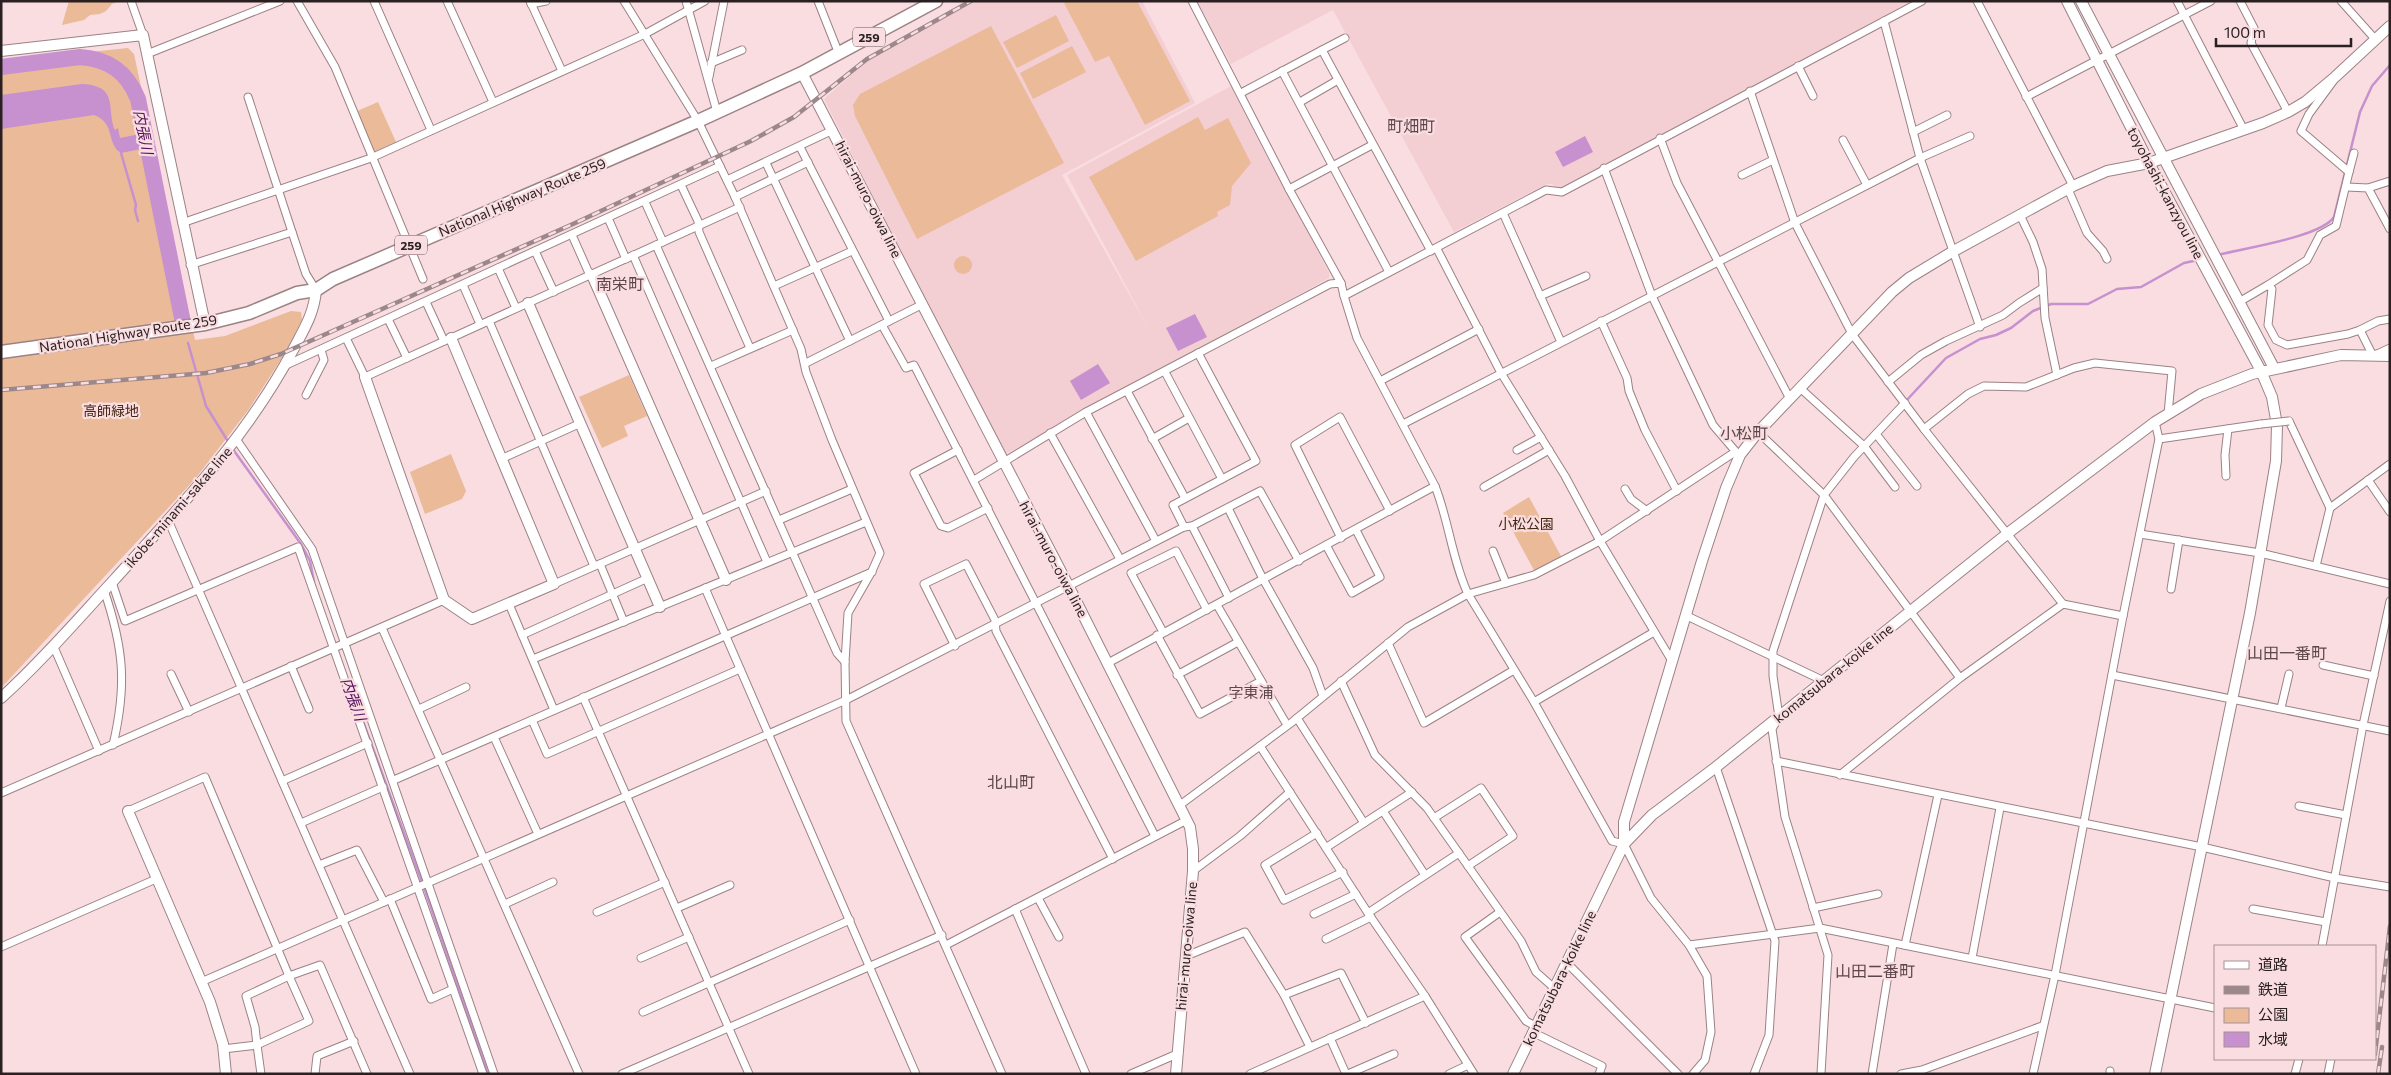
<svg xmlns="http://www.w3.org/2000/svg" width="2391" height="1075" viewBox="0 0 2391 1075" font-family="Commissioner,'Noto Sans JP',sans-serif">
	<rect width="100%" height="100%" fill="#f9dde1"/>
	<g fill="#f3ced3">
		<polygon points="976,1 1142,1 1195,103 1062,175 1151,333 1067,175 1233,85 1329,273 1329,278 1004,455 824,99 866,62 904,40"/>
		<polygon points="1197,1 1913,1 1559,190 1552,184 1547,184 1454,232 1333,10 1231,64"/>
	</g>
	<g fill="#eaba99">
		<polygon points="69,1 119,1 112,4 106,11 100,14 90,15 84,20 62,25"/>
		<polygon points="1063,1 1137,1 1190,101 1145,125 1109,56 1095,62"/>
		<polygon points="1056,15 1069,41 1017,68 1003,42"/>
		<polygon points="991,26 1064,163 917,239 855,116 853,105 860,94"/>
		<polygon points="1072,46 1086,72 1033,99 1020,73"/>
		<polygon points="128,48 134,54 195,340 225,336 291,311 301,312 302,320 285,353 249,409 195,479 1,688 1,61"/>
		<polygon points="378,102 396,142 372,153 355,112"/>
		<polygon points="1198,117 1205,130 1228,118 1251,163 1232,186 1230,205 1217,212 1218,216 1136,261 1089,177"/>
		<circle cx="963" cy="265" r="9"/>
		<polygon points="629,375 647,416 624,426 628,436 602,448 579,397"/>
		<polygon points="451,454 466,491 462,499 425,514 410,472"/>
		<polygon points="1529,497 1562,558 1535,572 1503,513"/>
	</g>
	<g fill="#c790cf">
		<path d="M82,84C120,86 106,109 115,130L118,128L120,138L140,134L141,149L121,153L117,150C107,137 114,123 94,115L1,129V95Z"/>
		<polygon points="1585,136 1593,152 1563,167 1555,152"/>
		<polygon points="1195,314 1207,337 1178,351 1166,328"/>
		<polygon points="1098,364 1110,383 1081,400 1070,381"/>
	</g>
	<g fill="none" stroke-linecap="round" stroke-linejoin="round">
		<g stroke="#c790cf" stroke-width="2.5">
			<polyline points="121,153 136,205 135,210 138,221"/>
			<path d="M2218,255C2244,248 2321,237 2334,217L2360,112L2372,86L2390,65"/>
			<polyline points="188,343 206,406 229,443"/>
			<polyline points="1905,402 1946,358 1980,339 1996,335 2011,328 2033,311 2051,304 2088,304 2117,289 2141,287 2184,263 2198,260"/>
			<polyline points="232,448 301,544 310,561 314,582"/>
			<polyline points="353,694 426,893 488,1074"/>
		</g>
		<path stroke="#c790cf" stroke-width="16" d="M1,67L80,57C109,59 127,72 138,99L182,318"/>
		<defs>
			<g id="street">
				<polyline points="131,1 143,35"/>
				<polyline points="297,1 335,67 423,279"/>
				<polyline points="374,1 431,130"/>
				<polyline points="447,1 493,102"/>
				<polyline points="530,1 562,71"/>
				<polyline points="624,1 698,121 735,197 801,349 806,372 832,440 880,553 872,571 848,613 845,662 846,721 1002,1074"/>
				<polyline points="686,1 717,112"/>
				<polyline points="818,1 839,54"/>
				<polyline points="1192,1 1289,189 1341,283"/>
				<polyline points="1977,1 2073,186"/>
				<polyline points="2177,1 2244,130"/>
				<polyline points="2240,1 2254,28 2251,43 2288,112"/>
				<polyline points="2341,1 2375,39"/>
				<polyline points="531,4 546,1"/>
				<polyline points="1884,21 1920,158 1980,327"/>
				<polyline points="1322,50 1345,38"/>
				<polyline points="147,54 280,1"/>
				<polyline points="711,63 742,50"/>
				<polyline points="1798,66 1813,96"/>
				<polyline points="1282,71 1389,272"/>
				<polyline points="709,77 724,1"/>
				<polyline points="1750,91 1795,223 1852,334 1924,429 2063,604"/>
				<polyline points="1241,93 1322,50 1431,251"/>
				<polyline points="248,97 292,232 306,274 316,290"/>
				<polyline points="2026,97 2211,1"/>
				<polyline points="1300,102 1338,80"/>
				<polyline points="1913,132 1947,115"/>
				<polyline points="1660,138 1677,183 1790,399"/>
				<polyline points="1843,140 1867,185"/>
				<polyline points="800,147 889,321"/>
				<polyline points="766,163 850,341"/>
				<polyline points="1604,168 1652,296 1713,425 1737,453"/>
				<polyline points="2349,172 2354,153"/>
				<polyline points="1742,175 1773,160"/>
				<polyline points="727,180 833,130"/>
				<polyline points="681,185 698,221 699,232 750,348"/>
				<polyline points="2347,187 2368,188 2390,229"/>
				<polyline points="2368,188 2390,181"/>
				<polyline points="1289,189 1372,145"/>
				<polyline points="2068,189 2087,233 2103,251 2107,259"/>
				<polyline points="735,197 808,162"/>
				<polyline points="645,202 663,242"/>
				<polyline points="1503,213 1561,342"/>
				<polyline points="2020,215 2033,242 2042,269 2045,318 2057,375"/>
				<polyline points="608,218 626,259"/>
				<polyline points="182,223 371,158 645,34 705,1"/>
				<polyline points="572,235 588,271 592,275"/>
				<polyline points="656,245 837,653 845,662"/>
				<polyline points="1437,249 1501,373 1565,476 1600,541 1672,661"/>
				<polyline points="535,251 554,292"/>
				<polyline points="633,255 767,562"/>
				<polyline points="190,265 292,232"/>
				<polyline points="498,268 516,308"/>
				<polyline points="463,285 480,324"/>
				<polyline points="2268,285 2307,260 2320,235 2336,226 2349,172 2301,131 2309,114 2334,80"/>
				<polyline points="774,286 852,251"/>
				<path d="M1344,296L1357,338L1435,486C1449,521 1452,560 1468,594L1534,702L1612,841L1624,844L1651,898L1689,945L1707,976L1711,1032L1705,1060L1693,1074"/>
				<polyline points="1540,296 1586,276"/>
				<polyline points="426,302 444,341"/>
				<polyline points="2239,302 2268,285 2272,289 2268,325 2276,340 2287,345 2348,334 2360,330"/>
				<polyline points="388,319 407,358"/>
				<polyline points="2390,319 2378,321 2360,330 2373,356 2390,348"/>
				<polyline points="489,321 594,566"/>
				<polyline points="1601,321 1627,378 1629,391 1645,430 1677,491"/>
				<polyline points="882,325 906,368 914,365 1155,836"/>
				<polyline points="346,338 365,377 740,207"/>
				<polyline points="806,363 923,304"/>
				<polyline points="284,366 720,166"/>
				<polyline points="711,366 793,330"/>
				<polyline points="1165,372 1222,479"/>
				<polyline points="1380,381 1479,329"/>
				<polyline points="1888,382 1921,355 1946,341 2003,315 2019,303 2043,288"/>
				<polyline points="1800,388 1864,446 1895,487"/>
				<polyline points="1127,391 1185,498"/>
				<polyline points="306,395 324,360 321,350"/>
				<polyline points="1086,412 1156,541"/>
				<polyline points="2289,421 2330,508 2390,464"/>
				<polyline points="1403,424 1920,158 1970,136"/>
				<polyline points="1924,429 1968,394 1984,386 2026,387 2074,368 2095,363 2172,371 2168,414"/>
				<polyline points="1758,432 1824,495 1960,678"/>
				<polyline points="1050,433 1120,559"/>
				<polyline points="1876,434 1917,486"/>
				<polyline points="236,439 312,549 494,1074"/>
				<polyline points="1152,439 1189,418"/>
				<polyline points="2159,439 2261,424"/>
				<polyline points="958,450 914,473 941,526 948,528 988,508"/>
				<polyline points="1517,450 1541,437"/>
				<polyline points="501,459 581,423"/>
				<polyline points="2226,476 2225,455 2228,429"/>
				<polyline points="974,480 1086,412 1330,284 1341,283 1344,296 1546,190 1562,192 1922,1"/>
				<polyline points="2368,480 2390,512"/>
				<polyline points="1484,487 1549,450"/>
				<polyline points="1625,489 1631,499 1647,511"/>
				<polyline points="1228,508 1263,579 1313,668 1323,696"/>
				<polyline points="168,520 410,1074"/>
				<polyline points="779,520 852,489"/>
				<polyline points="1184,527 1173,505 1256,461 1198,353"/>
				<polyline points="2140,534 2260,553 2390,584"/>
				<polyline points="1341,538 1295,445 1340,417 1390,511"/>
				<polyline points="1326,545 1352,593 1380,577 1356,530"/>
				<polyline points="1493,551 1506,583"/>
				<polyline points="600,564 624,622"/>
				<polyline points="2316,566 2330,508"/>
				<polyline points="112,582 125,621 298,547 483,1074"/>
				<polyline points="554,584 766,491"/>
				<polyline points="705,588 916,1074"/>
				<polyline points="2171,589 2179,540"/>
				<path d="M104,590C124,649 127,685 113,745"/>
				<polyline points="1229,598 1192,526 1260,491 1299,561"/>
				<polyline points="509,604 554,710"/>
				<polyline points="1217,605 1287,725"/>
				<polyline points="1685,615 1824,681"/>
				<polyline points="382,628 579,1074"/>
				<polyline points="1163,632 1131,573 1176,551 1207,610"/>
				<polyline points="522,635 648,578"/>
				<polyline points="1157,635 1200,714 1261,681"/>
				<polyline points="1388,643 1424,723 1514,670"/>
				<polyline points="53,645 99,751"/>
				<polyline points="955,646 924,584 966,564 995,620 996,631 1113,859"/>
				<polyline points="533,659 866,522"/>
				<polyline points="1108,663 1435,486"/>
				<polyline points="2323,665 2374,676"/>
				<polyline points="291,666 309,709"/>
				<polyline points="171,674 189,712"/>
				<polyline points="1177,675 1238,642"/>
				<polyline points="2112,675 2390,731"/>
				<polyline points="1341,681 1375,755 1427,808 1521,941 1536,972 1553,987"/>
				<polyline points="583,697 749,1074"/>
				<polyline points="1534,702 1654,632"/>
				<polyline points="2281,708 2289,674"/>
				<polyline points="419,709 466,687"/>
				<polyline points="1297,718 1364,823"/>
				<polyline points="532,720 547,754 740,669"/>
				<polyline points="494,737 538,834"/>
				<polyline points="1260,746 1368,913 1425,996 1474,1074"/>
				<polyline points="1776,761 2202,847 2335,878 2390,887"/>
				<polyline points="1716,767 1775,941 1769,1035 1754,1074"/>
				<polyline points="1840,775 1960,678 2063,604 2123,616"/>
				<polyline points="394,780 872,572"/>
				<polyline points="282,781 368,743"/>
				<polyline points="1,793 444,600"/>
				<polyline points="1180,805 1291,723 1408,627 1468,594 1534,575 1600,541 1735,452"/>
				<polyline points="2299,806 2346,815"/>
				<polyline points="128,811 205,777 289,976 320,965 367,1074"/>
				<polyline points="1383,811 1425,875"/>
				<polyline points="1434,818 1481,788 1513,836 1468,866"/>
				<polyline points="301,823 383,787"/>
				<polyline points="1317,833 1265,865 1284,900 1343,872"/>
				<polyline points="1327,847 1412,792"/>
				<polyline points="319,865 357,850 384,902"/>
				<polyline points="1193,871 1240,836 1290,792"/>
				<polyline points="1038,898 1059,937"/>
				<polyline points="390,899 431,999 453,989"/>
				<polyline points="505,904 553,882"/>
				<polyline points="677,908 730,885"/>
				<polyline points="1813,908 1878,894"/>
				<polyline points="1015,909 1086,1074"/>
				<polyline points="2253,909 2326,922"/>
				<polyline points="597,912 665,882"/>
				<polyline points="1500,912 1465,937 1526,1021 1535,1026"/>
				<polyline points="1368,913 1459,853"/>
				<polyline points="1314,914 1356,894"/>
				<polyline points="1326,939 1371,917"/>
				<polyline points="946,945 1187,820"/>
				<polyline points="1689,945 1820,928 2215,1008"/>
				<polyline points="1905,945 1938,795"/>
				<polyline points="2322,946 2363,725 2390,601"/>
				<polyline points="1,947 156,879"/>
				<polyline points="1186,956 1245,932 1284,995 1310,1047"/>
				<polyline points="641,958 689,937"/>
				<polyline points="1972,958 2000,808"/>
				<polyline points="1567,963 1678,1074"/>
				<polygon points="289,976 309,1021 257,1045 255,1027 246,996"/>
				<polyline points="201,982 846,700 1184,527 1192,526"/>
				<polyline points="1284,995 1341,973 1366,1023"/>
				<polyline points="643,1012 850,920"/>
				<polyline points="1532,1032 1602,1066 1599,1074"/>
				<polyline points="1330,1038 1346,1074"/>
				<polyline points="223,1049 257,1045 261,1074"/>
				<polyline points="315,1074 317,1056 354,1041"/>
				<polyline points="622,1074 942,935"/>
				<polyline points="1131,1074 1177,1054"/>
				<polyline points="1250,1074 1425,996"/>
				<polyline points="1348,1074 1394,1054"/>
				<polyline points="1449,1074 1468,1065"/>
				<polyline points="1821,1074 1828,955 1785,817 1772,729 1779,717 1773,676 1773,651 1824,495 1854,457 1905,403"/>
				<polyline points="1872,1074 1893,944"/>
				<polyline points="1901,1074 1922,1070 2042,1026"/>
				<polyline points="2033,1074 2055,975 2123,616 2159,439 2155,422"/>
				<polyline points="2110,1074 2110,1071"/>
				<polyline points="2295,1074 2299,1059"/>
				<polyline points="2328,1074 2331,1059"/>
			</g>
			<g id="secondary">
				<polyline points="2067,1 2149,163 2261,371 2272,397 2277,425 2276,461 2250,613 2155,1074"/>
				<polyline points="2081,1 2274,368"/>
				<polyline points="1,51 143,35 205,324"/>
				<polyline points="802,73 1069,587 1190,827 1193,849 1193,871 1176,1074"/>
				<polyline points="592,275 726,580"/>
				<polyline points="528,303 660,607"/>
				<polyline points="365,377 444,600 472,619 554,584 451,338"/>
				<path d="M1,698C41,662 77,620 114,580C179,508 247,437 293,350C304,329 314,314 316,290"/>
				<polyline points="128,811 210,1002 223,1044 226,1074"/>
				<polyline points="1624,844 1624,822 1702,561 1726,488 1740,455 1758,432 1892,292 1909,278 1952,252 2073,186 2107,171 2149,163 2263,123 2288,112 2305,102 2335,77 2390,26"/>
				<polyline points="1513,1074 1624,844 1652,815 1716,767 2012,530 2155,422 2201,394 2252,374 2341,355 2390,356"/>
			</g>
			<polyline id="highway" points="1,352 205,324 249,313 297,293 316,290 333,279 698,121 802,73 936,1"/>
		</defs>
		<use href="#street" stroke="#9b8285" stroke-width="9"/>
		<use href="#secondary" stroke="#9b8285" stroke-width="12"/>
		<use href="#highway" stroke="#9b8285" stroke-width="15"/>
		<use href="#street" stroke="#fff" stroke-width="7"/>
		<use href="#secondary" stroke="#fff" stroke-width="10"/>
		<use href="#highway" stroke="#fff" stroke-width="12"/>
		<defs>
			<g id="rail">
				<polyline points="1,390 206,373 250,364 281,354 573,224 751,141 794,117 867,59 971,1"/>
				<polyline points="2375,1054 2390,926"/>
				<polyline points="2378,1074 2382,1047"/>
			</g>
		</defs>
		<use href="#rail" stroke="#9c888b" stroke-width="4.5"/>
		<use href="#rail" stroke="#f9dde1" stroke-width="2.5" stroke-dasharray="8" stroke-linecap="butt"/>
		<defs>
			<polyline id="street-bridge" points="2261,424 2289,421"/>
		</defs>
		<use href="#street-bridge" stroke="#9b8285" stroke-width="9" stroke-linecap="butt"/>
		<use href="#street-bridge" stroke="#fff" stroke-width="7"/>
	</g>
	<g text-anchor="middle" dominant-baseline="central" stroke-width="4.5" stroke-linejoin="round" paint-order="stroke">
		<g fill="#f9dde1" stroke="#68595b" stroke-width="1">
			<rect x="853" y="27.5" width="32" height="19" rx="4"/>
			<rect x="395" y="235.5" width="32" height="19" rx="4"/>
		</g>
		<g font-size="12" font-weight="bold" fill="#2a2021">
			<text x="869" y="37">259</text>
			<text x="411" y="245">259</text>
		</g>
		<g font-size="14" fill="#2a2021" stroke="#f9dde1">
			<text transform="translate(2166 193) rotate(62)">toyohashi-kanzyou line</text>
			<text transform="translate(522 197) rotate(-23)">National Highway Route 259</text>
			<text transform="translate(869 199) rotate(63)">hirai-muro-oiwa line</text>
			<text transform="translate(128 333) rotate(-9)">National Highway Route 259</text>
			<text transform="translate(178 507) rotate(-49)">ikobe-minami-sakae line</text>
			<text transform="translate(1054 559) rotate(62)">hirai-muro-oiwa line</text>
			<text transform="translate(1833 673) rotate(-39)">komatsubara-koike line</text>
			<text transform="translate(1186 946) rotate(-85)">hirai-muro-oiwa line</text>
			<text transform="translate(1559 978) rotate(-64)">komatsubara-koike line</text>
		</g>
		<g font-size="14" fill="#442711" stroke="#f9dde1">
			<text x="111" y="410">高師緑地</text>
			<text x="1526" y="523">小松公園</text>
		</g>
		<g font-size="15" font-style="italic" fill="#540f5e" stroke="#f9dde1">
			<text transform="translate(144 132) rotate(79)">内張川</text>
			<text transform="translate(354 699) rotate(70)">内張川</text>
		</g>
		<g font-size="15" fill="#5d474a" stroke="#f9dde1">
			<text x="1251" y="692">字東浦</text>
		</g>
		<g font-size="16" fill="#5d474a" stroke="#f9dde1">
			<text x="1411" y="125">町畑町</text>
			<text x="620" y="283">南栄町</text>
			<text x="1744" y="432">小松町</text>
			<text x="2287" y="652">山田一番町</text>
			<text x="1011" y="781">北山町</text>
			<text x="1875" y="970">山田二番町</text>
		</g>
	</g>
	<rect width="2391" height="1075" fill="none" stroke="#2a2021" stroke-width="5"/>
	<rect x="2214" y="945" width="162" height="115" fill="#f9dde1" stroke="#a69194"/>
	<rect x="2224" y="961" width="25" height="8" fill="#ffffff" stroke="#a69194"/>
	<text x="2258" y="970" font-size="15" fill="#2a2021">道路</text>
	<rect x="2224" y="986" width="25" height="8" fill="#9c888b" stroke="#a69194"/>
	<text x="2258" y="995" font-size="15" fill="#2a2021">鉄道</text>
	<rect x="2224" y="1008" width="25" height="15" fill="#eaba99" stroke="#a69194"/>
	<text x="2258" y="1020" font-size="15" fill="#2a2021">公園</text>
	<rect x="2224" y="1032" width="25" height="15" fill="#c790cf" stroke="#a69194"/>
	<text x="2258" y="1045" font-size="15" fill="#2a2021">水域</text>
	<path d="M2216 38v8h135v-8" fill="none" stroke="#2a2021" stroke-width="2.5"/>
	<text x="2224" y="38" font-size="15" fill="#2a2021" stroke="#f9dde1" stroke-width="4" paint-order="stroke">100 m</text>
</svg>
